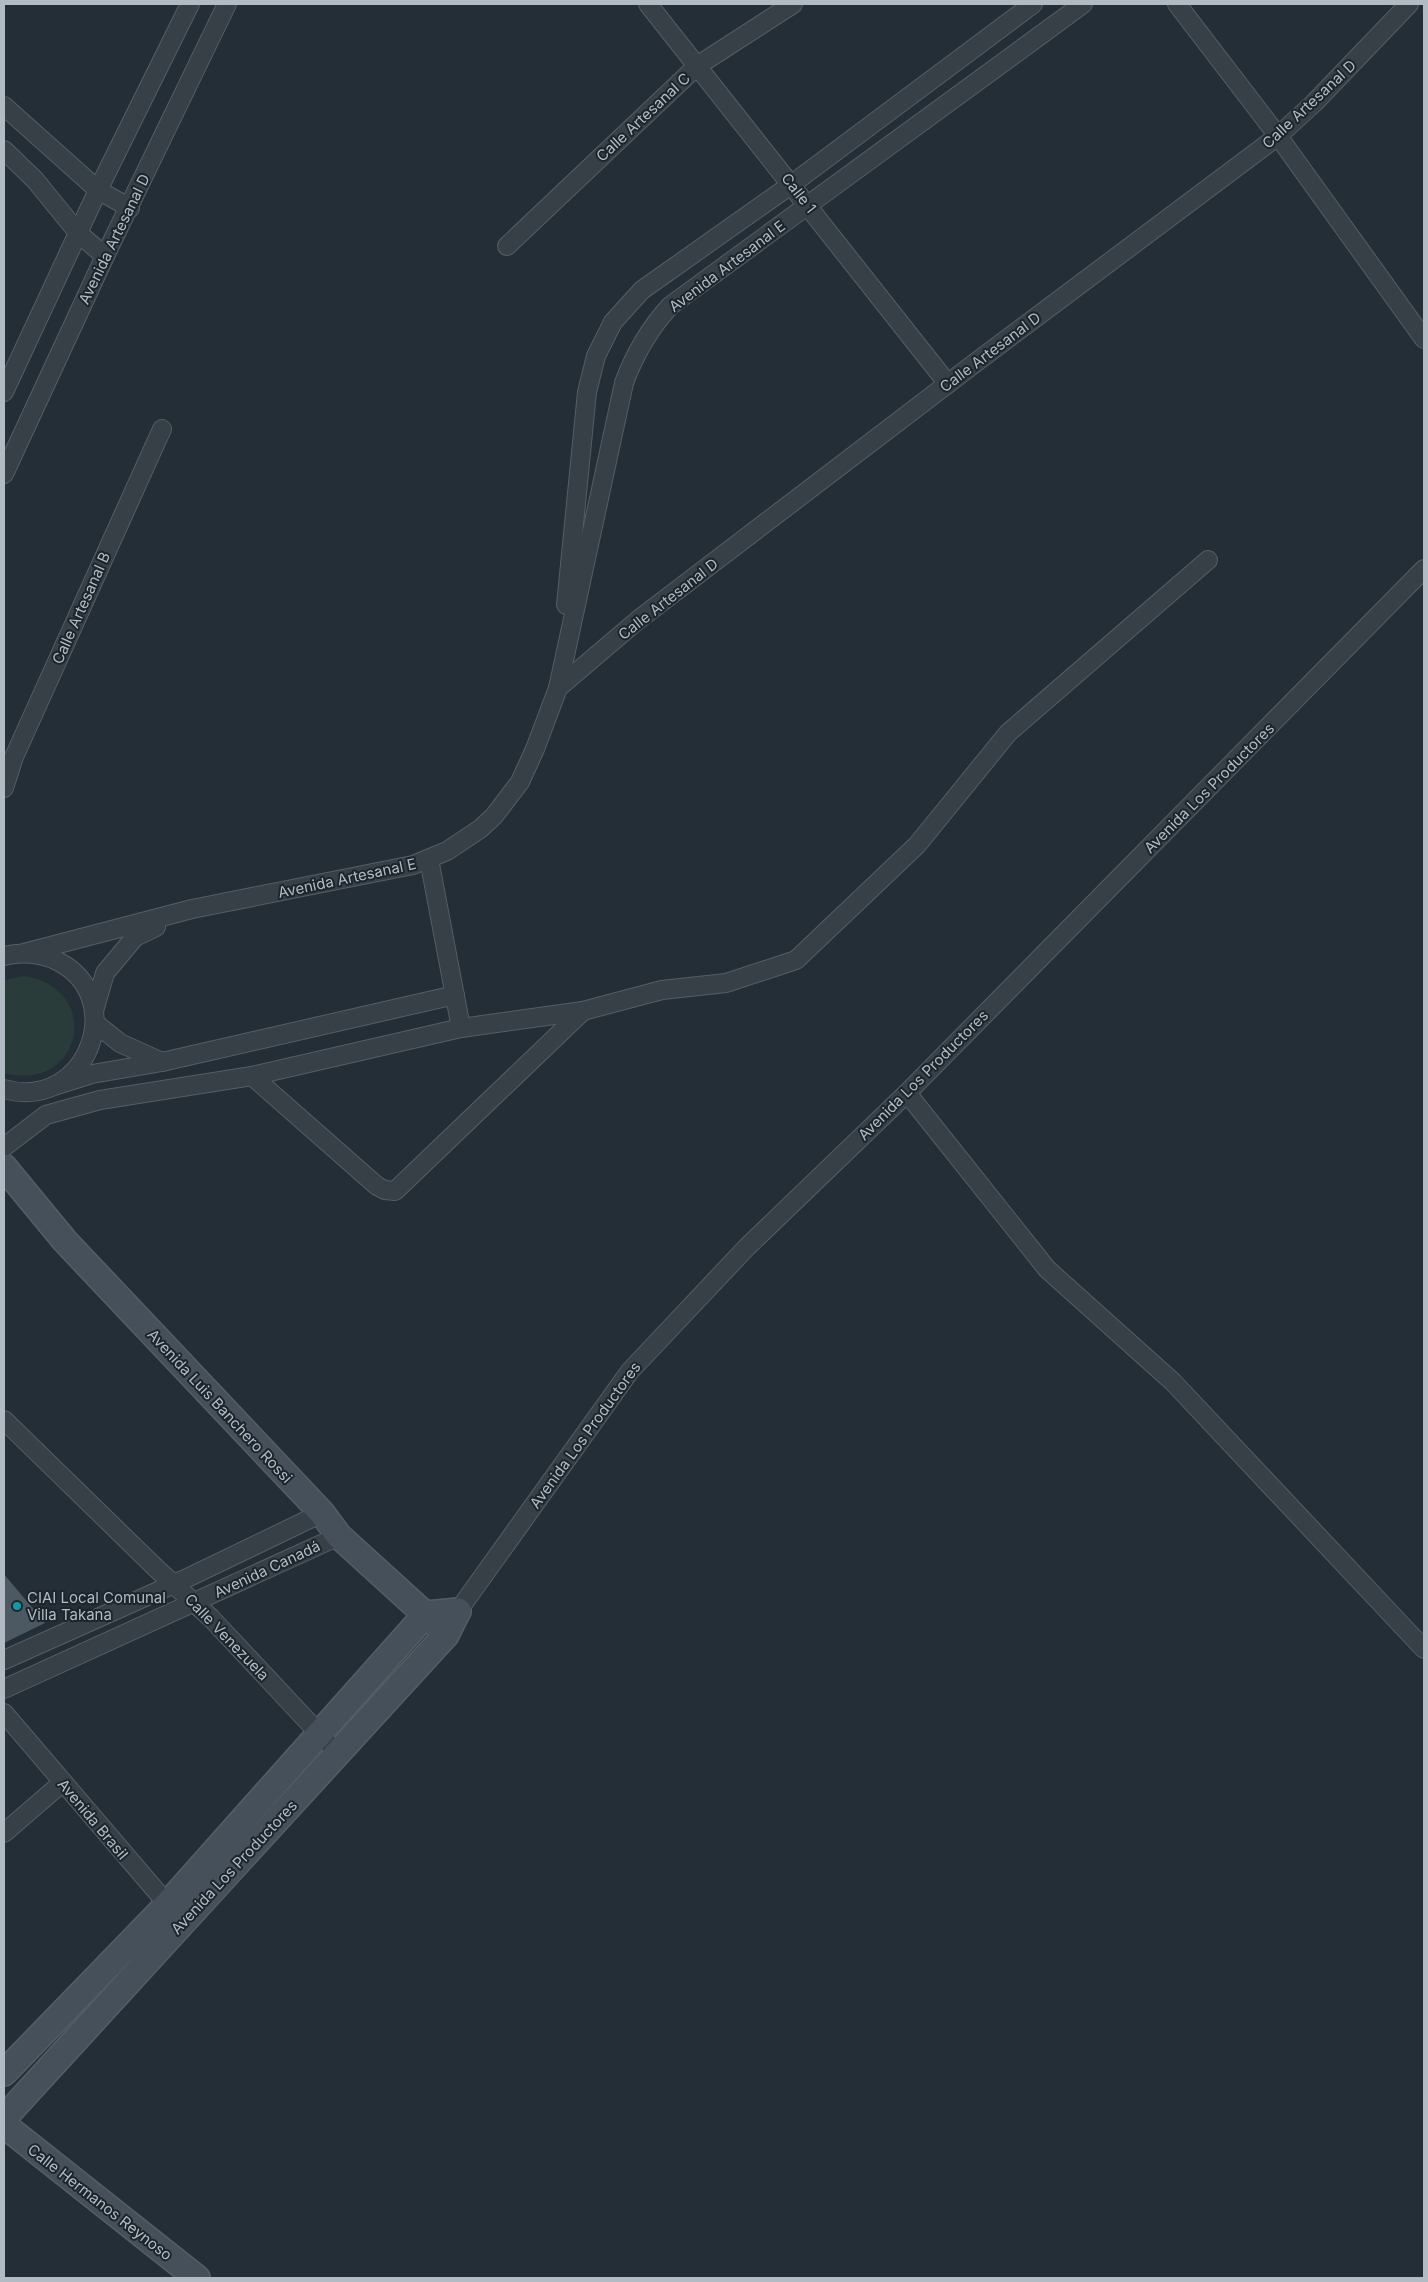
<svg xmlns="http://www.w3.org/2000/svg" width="1428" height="2282" viewBox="0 0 1428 2282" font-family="Inter,sans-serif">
	<rect width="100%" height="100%" fill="#242e37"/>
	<path fill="#293c3a" d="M24,976C105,989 81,1094 4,1073V980Z"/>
	<polygon fill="#4d5962" points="4,1574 45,1623 4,1643"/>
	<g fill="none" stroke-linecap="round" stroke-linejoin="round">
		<defs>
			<g id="street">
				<polyline points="648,4 948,384"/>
				<polyline points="1177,4 1278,136 1424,339"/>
				<polyline points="4,106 98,190 130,208"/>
				<polyline points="4,150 35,180 79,234 105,256"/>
				<polyline points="507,246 697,66 793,4"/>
				<polyline points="4,392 98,190 190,4"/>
				<polyline points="4,474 105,256 227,4"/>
				<polyline points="566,605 587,392 596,356 613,322 642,290 792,184 1033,4"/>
				<polyline points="558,688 638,620 975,363 1278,136 1314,103 1409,4"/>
				<polyline points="4,788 14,757 162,429"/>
				<polyline points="429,859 461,1028"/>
				<path d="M24,953L192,909L413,865L447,851L480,829L494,816L520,782L535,749L558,688L624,383C635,353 649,329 670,306L1083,4"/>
				<path d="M4,956C20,952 37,953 53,959C132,993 88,1113 4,1089"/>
				<polyline points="94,1011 105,973 135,937 156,927"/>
				<polyline points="95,1023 120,1043 162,1062"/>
				<polyline points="252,1076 461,1028 583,1011 662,990 726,983 796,960 917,845 1008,733 1208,560"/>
				<polyline points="54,1086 92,1074 162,1062 455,995"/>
				<polyline points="907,1093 1047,1269 1173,1382 1424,1649"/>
				<polyline points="4,1147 46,1115 100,1100 252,1076 377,1186 385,1190 395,1191 583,1011"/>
				<polyline points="4,1420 159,1571 211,1618 327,1742"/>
				<polyline points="458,1611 630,1371 746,1248 907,1093 1424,569"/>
				<polyline points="4,1660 183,1580 322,1513"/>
				<polyline points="4,1689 339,1536"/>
				<polyline points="4,1713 175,1913"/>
				<polyline points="4,1833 62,1783"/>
			</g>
			<g id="secondary">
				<polyline points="4,1167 65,1241 322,1513 339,1536 438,1626"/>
				<polyline points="4,2073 166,1906 426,1614 458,1611"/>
				<polyline points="4,2118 446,1635 458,1611"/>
				<polyline points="4,2125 197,2278"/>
			</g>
		</defs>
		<use href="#street" stroke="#555e65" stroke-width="20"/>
		<use href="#secondary" stroke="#555e65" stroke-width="28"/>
		<use href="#street" stroke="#374047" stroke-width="18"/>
		<use href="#secondary" stroke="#46505a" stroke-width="25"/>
	</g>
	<circle fill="#0f9aa8" stroke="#1d252c" stroke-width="2" cx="17" cy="1606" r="5"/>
	<g text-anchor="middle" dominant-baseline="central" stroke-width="4" stroke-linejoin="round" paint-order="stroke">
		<g font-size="15" fill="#b2bbc3" stroke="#1d252c">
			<text transform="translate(1309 104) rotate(-43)">Calle Artesanal D</text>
			<text transform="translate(643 117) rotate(-43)">Calle Artesanal C</text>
			<text transform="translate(799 193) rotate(52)">Calle 1</text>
			<text transform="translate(114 239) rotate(-64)">Avenida Artesanal D</text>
			<text transform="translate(727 266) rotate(-37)">Avenida Artesanal E</text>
			<text transform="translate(990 352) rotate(-37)">Calle Artesanal D</text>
			<text transform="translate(668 599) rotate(-38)">Calle Artesanal D</text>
			<text transform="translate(81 608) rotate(-66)">Calle Artesanal B</text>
			<text transform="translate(1209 788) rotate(-45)">Avenida Los Productores</text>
			<text transform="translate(347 878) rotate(-12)">Avenida Artesanal E</text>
			<text transform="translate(923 1075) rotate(-45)">Avenida Los Productores</text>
			<text transform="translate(220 1406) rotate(47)">Avenida Luis Banchero Rossi</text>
			<text transform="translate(585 1435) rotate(-54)">Avenida Los Productores</text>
			<text transform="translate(267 1569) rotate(-25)">Avenida Canadá</text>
			<text transform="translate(227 1637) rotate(46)">Calle Venezuela</text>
			<text transform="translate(93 1819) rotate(50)">Avenida Brasil</text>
			<text transform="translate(234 1867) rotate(-47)">Avenida Los Productores</text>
			<text transform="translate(100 2202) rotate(38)">Calle Hermanos Reynoso</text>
		</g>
		<g font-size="15" fill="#b2bbc3" stroke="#1d252c" text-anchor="start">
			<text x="27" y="1597">CIAI Local Comunal<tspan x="27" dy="17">Villa Takana</tspan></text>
		</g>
	</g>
	<rect width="1428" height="2282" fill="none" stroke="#b2bbc3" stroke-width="10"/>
</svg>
